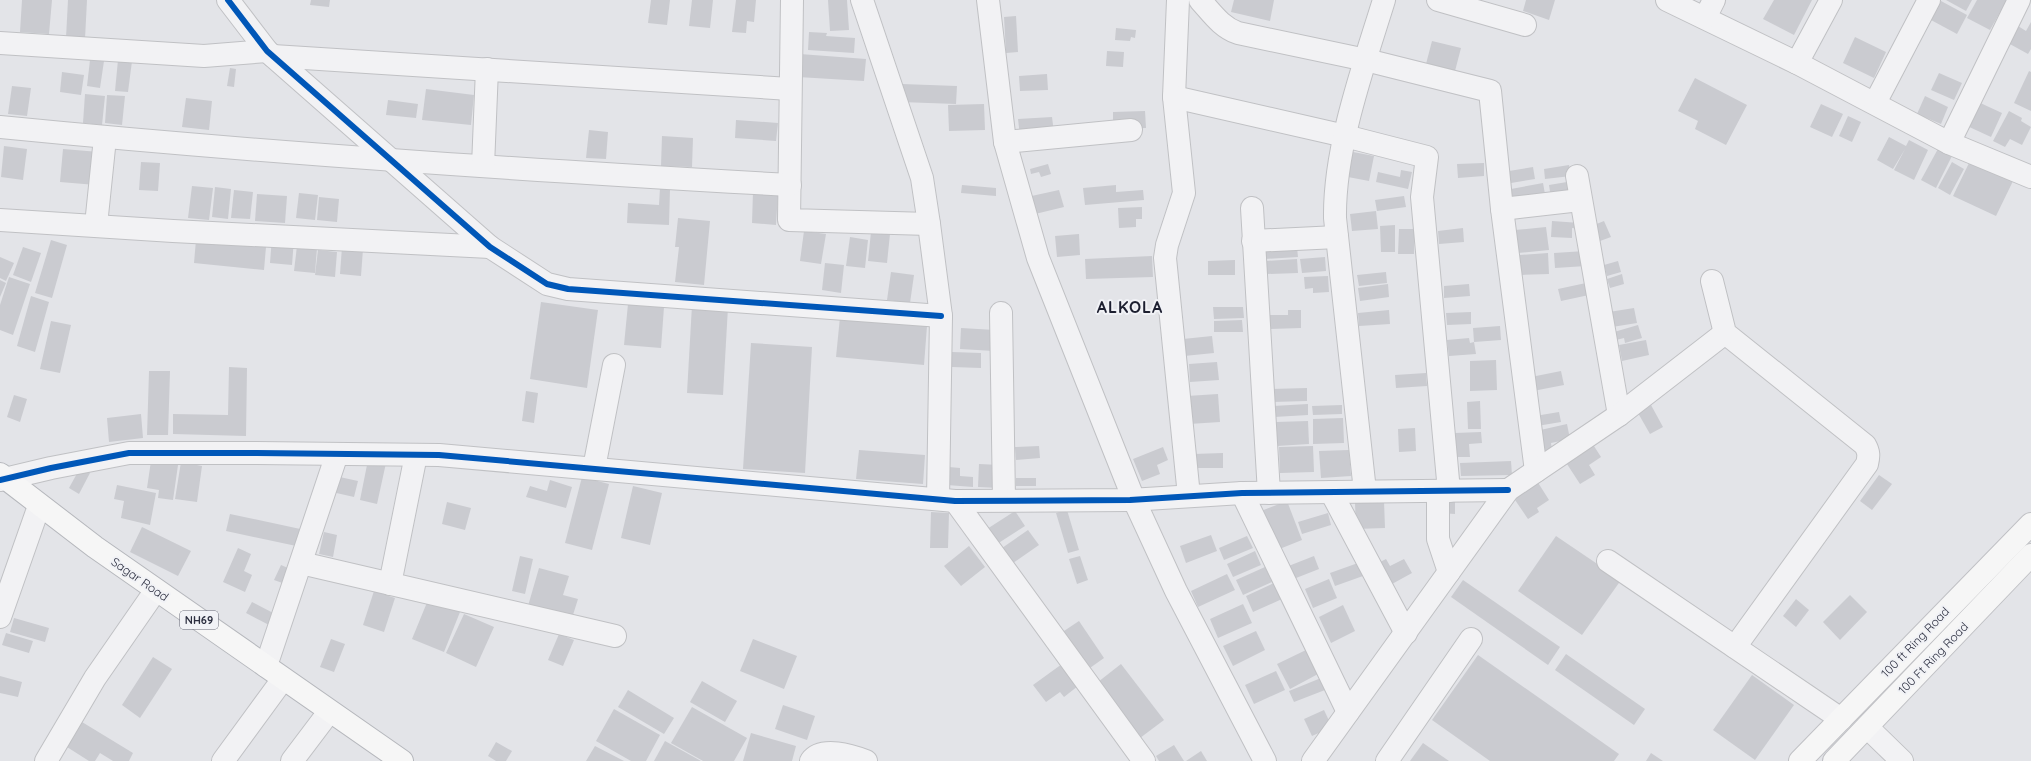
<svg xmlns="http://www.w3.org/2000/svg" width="2031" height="761" viewBox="0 0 2031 761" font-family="Quicksand,sans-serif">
	<rect width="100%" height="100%" fill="#e3e4e8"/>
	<g fill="#cacbd0">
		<polygon points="22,0 52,0 49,34 20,32"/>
		<polygon points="68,0 87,0 85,39 66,38"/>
		<polygon points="311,0 330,0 329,7 310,5"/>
		<polygon points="651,0 670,0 667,25 648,23"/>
		<polygon points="692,0 713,0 710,28 689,26"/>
		<polygon points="736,0 756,0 754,22 747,21 746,33 732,32"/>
		<polygon points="828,0 847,0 849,30 830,31"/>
		<polygon points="1234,0 1274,0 1270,21 1231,12"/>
		<polygon points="1526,0 1555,0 1549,20 1523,11"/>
		<polygon points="1774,0 1812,0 1794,35 1763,19"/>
		<polygon points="1946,0 1972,0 1966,11"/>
		<polygon points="1977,0 2007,0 1990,30 1967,18"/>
		<polygon points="1941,1 1967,15 1957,34 1931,20"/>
		<polygon points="1016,16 1018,52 1006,53 1004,17"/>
		<polygon points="2031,22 2031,49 2028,54 2008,43 2018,26 2026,31"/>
		<polygon points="1116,28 1136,30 1135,38 1131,37 1130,41 1115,40"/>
		<polygon points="809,32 827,33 826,36 855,38 854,53 808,50"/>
		<polygon points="1855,37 1886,52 1874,78 1843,63"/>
		<polygon points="1432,41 1461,48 1455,71 1426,64"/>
		<polygon points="1107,51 1124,52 1123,67 1106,66"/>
		<polygon points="800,54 866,59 864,81 798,77"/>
		<polygon points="90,60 104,61 100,88 87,86"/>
		<polygon points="118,60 132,61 128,92 115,91"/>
		<polygon points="230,68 236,69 234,87 227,86"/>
		<polygon points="2029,71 2031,72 2031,111 2014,103"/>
		<polygon points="62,72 84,75 81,95 60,92"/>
		<polygon points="1939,73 1962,83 1954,100 1931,90"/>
		<polygon points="1047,74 1048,90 1020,91 1019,76"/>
		<polygon points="1695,78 1747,105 1726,145 1695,129 1698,121 1678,111"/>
		<polygon points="902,84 957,86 956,104 901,102"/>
		<polygon points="12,86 31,88 27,116 8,114"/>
		<polygon points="426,89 474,95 471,125 422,120"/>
		<polygon points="85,94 105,96 102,125 83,123"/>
		<polygon points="107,95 125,96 122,125 105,123"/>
		<polygon points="1925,96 1948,107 1941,124 1917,114"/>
		<polygon points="186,98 212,101 209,130 182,127"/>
		<polygon points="388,100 418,104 416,118 386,115"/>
		<polygon points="1976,101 2002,113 1991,137 1965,125"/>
		<polygon points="984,104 985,130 949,131 948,105"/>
		<polygon points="1821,104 1843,114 1832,137 1810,127"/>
		<polygon points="1145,111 1146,128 1113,129 1113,112"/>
		<polygon points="2009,111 2022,118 2021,121 2031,127 2022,145 2010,139 2005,147 1993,141"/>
		<polygon points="1848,116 1861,122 1852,142 1839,136"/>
		<polygon points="1052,117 1054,133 1020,136 1018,119"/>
		<polygon points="736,120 778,123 776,141 735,138"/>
		<polygon points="589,130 608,132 606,159 586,158"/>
		<polygon points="662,136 693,138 692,167 661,166"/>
		<polygon points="1889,137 1906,146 1909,140 1928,150 1914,180 1894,170 1905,149 1893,169 1877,160"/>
		<polygon points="4,146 27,149 23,180 1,177"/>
		<polygon points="1939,147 1953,154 1936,188 1921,180"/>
		<polygon points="63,149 99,152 96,185 60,182"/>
		<polygon points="1353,152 1374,156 1369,181 1348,177"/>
		<polygon points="1970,161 2013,181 1996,216 1953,196"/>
		<polygon points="141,162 160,163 158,191 139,190"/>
		<polygon points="1952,162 1964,169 1950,195 1938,188"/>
		<polygon points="1484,163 1484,176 1458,178 1457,164"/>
		<polygon points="1048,164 1051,174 1041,177 1039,172 1031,174 1030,169"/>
		<polygon points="1569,165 1571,176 1545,179 1544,169"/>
		<polygon points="1533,167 1535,179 1511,183 1509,171"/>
		<polygon points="1401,170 1412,172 1408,189 1376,182 1378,172 1400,177"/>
		<polygon points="1573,181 1575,194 1551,198 1549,185"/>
		<polygon points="1543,183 1545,194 1513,199 1511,189"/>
		<polygon points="962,185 996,188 996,196 961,193"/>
		<polygon points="1116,185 1116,192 1143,190 1144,200 1085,205 1083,188"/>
		<polygon points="192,186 213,188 209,220 188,218"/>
		<polygon points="215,187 231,189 228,219 212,217"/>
		<polygon points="660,188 670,189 669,225 627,223 628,203 659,205"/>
		<polygon points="234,190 253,192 250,219 231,218"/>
		<polygon points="1059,190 1064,207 1031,215 1027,197"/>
		<polygon points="753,191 778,193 776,225 752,223"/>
		<polygon points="299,193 318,195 315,220 296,218"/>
		<polygon points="257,194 287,196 285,223 255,221"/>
		<polygon points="1404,196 1406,207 1377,211 1375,200"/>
		<polygon points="319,197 339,199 337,222 317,220"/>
		<polygon points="1142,207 1142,219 1136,219 1136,227 1119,228 1118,208"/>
		<polygon points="1376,211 1378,229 1352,231 1350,214"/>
		<polygon points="678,218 710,221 704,285 675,282 679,247 675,247"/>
		<polygon points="1552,221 1580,223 1580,229 1572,228 1572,238 1551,237"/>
		<polygon points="1604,221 1611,237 1600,241 1594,225"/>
		<polygon points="1395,225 1395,252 1381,252 1380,226"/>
		<polygon points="1546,227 1549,250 1518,253 1515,230"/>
		<polygon points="1463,228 1464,242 1439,244 1438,231"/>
		<polygon points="1399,229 1414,229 1414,254 1398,254"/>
		<polygon points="804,231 826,234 821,264 800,261"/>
		<polygon points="871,232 890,234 887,263 868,261"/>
		<polygon points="1079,234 1080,255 1057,257 1055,236"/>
		<polygon points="272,237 294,239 292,265 270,263"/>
		<polygon points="850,237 868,240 865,268 846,266"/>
		<polygon points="51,240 67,245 52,298 35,293"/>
		<polygon points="196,240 266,247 264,270 194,263"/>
		<polygon points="297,246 317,248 315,273 294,271"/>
		<polygon points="23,247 41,253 31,282 13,275"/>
		<polygon points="342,247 363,249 361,276 340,274"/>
		<polygon points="1297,247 1298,257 1265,259 1264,249"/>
		<polygon points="318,250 337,252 335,277 315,275"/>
		<polygon points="1585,251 1586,266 1555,268 1554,253"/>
		<polygon points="1548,253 1549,274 1520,275 1519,255"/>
		<polygon points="1152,256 1153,277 1086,279 1085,259"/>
		<polygon points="0,257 14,263 6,281 0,278"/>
		<polygon points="1325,257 1326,271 1302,273 1300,259"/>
		<polygon points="1297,259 1298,273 1266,274 1265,261"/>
		<polygon points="1235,260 1235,275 1208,275 1208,261"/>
		<polygon points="1618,261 1621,272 1607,276 1604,265"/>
		<polygon points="825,263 844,265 841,293 822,290"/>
		<polygon points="891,272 914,275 910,303 887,300"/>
		<polygon points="1386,272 1387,283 1359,286 1357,275"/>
		<polygon points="1622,274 1624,284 1610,288 1607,279"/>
		<polygon points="1328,276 1329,292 1313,293 1313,288 1305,289 1304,277"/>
		<polygon points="9,277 30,284 13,335 0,330 0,305"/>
		<polygon points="0,280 6,283 0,297"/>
		<polygon points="1586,283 1589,295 1561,301 1558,289"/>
		<polygon points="1388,284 1389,297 1360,301 1358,288"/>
		<polygon points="1469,284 1470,296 1444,298 1444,286"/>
		<polygon points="31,296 49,302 35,352 17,346"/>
		<polygon points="541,302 598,310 587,388 530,379"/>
		<polygon points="628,304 664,307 661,348 624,345"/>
		<polygon points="692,305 728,307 723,395 687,393"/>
		<polygon points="1213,307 1243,307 1244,318 1214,319"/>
		<polygon points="1634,308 1637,323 1612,327 1609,312"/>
		<polygon points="1288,310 1301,310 1301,328 1269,329 1269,315 1288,315"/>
		<polygon points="1389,310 1390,324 1359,326 1358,313"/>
		<polygon points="1471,312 1471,324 1447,325 1446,313"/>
		<polygon points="840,317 927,326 924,365 836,357"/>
		<polygon points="1242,320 1243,332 1214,332 1214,321"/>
		<polygon points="51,321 71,325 60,373 40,369"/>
		<polygon points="1638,325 1642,338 1625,343 1624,338 1616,340 1614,332"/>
		<polygon points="1500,326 1501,340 1474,342 1473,328"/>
		<polygon points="961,328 995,330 994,351 960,349"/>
		<polygon points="1212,336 1214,353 1184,356 1183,339"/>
		<polygon points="1469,338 1470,343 1474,342 1476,354 1449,356 1447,340"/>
		<polygon points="1646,340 1649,355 1622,361 1619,345"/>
		<polygon points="751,343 812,347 805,473 743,469"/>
		<polygon points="952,352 981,353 981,368 952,367"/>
		<polygon points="1496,360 1497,390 1470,391 1470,361"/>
		<polygon points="1217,362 1219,380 1190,382 1189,364"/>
		<polygon points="229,367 247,368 246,436 173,434 173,414 228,415"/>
		<polygon points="149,371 170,371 168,435 147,435"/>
		<polygon points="1561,371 1564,385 1533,391 1531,377"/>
		<polygon points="1426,373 1427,386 1396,388 1395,375"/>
		<polygon points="1307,388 1307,401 1272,402 1271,389"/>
		<polygon points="526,391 538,393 534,423 522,421"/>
		<polygon points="1218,394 1220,422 1189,424 1187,396"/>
		<polygon points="14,395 27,399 20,422 7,417"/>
		<polygon points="1480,401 1481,429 1468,429 1467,402"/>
		<polygon points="1308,404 1308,415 1274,417 1273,406"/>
		<polygon points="1342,405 1342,414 1313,415 1312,406"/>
		<polygon points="1651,405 1663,427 1650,434 1638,413"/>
		<polygon points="1559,412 1561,422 1537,426 1535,416"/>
		<polygon points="141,414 143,438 109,442 107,418"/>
		<polygon points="1343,418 1344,443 1313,444 1313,419"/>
		<polygon points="1308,421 1309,444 1277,446 1276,422"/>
		<polygon points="1567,424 1570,439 1551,443 1552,450 1541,452 1536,431"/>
		<polygon points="1415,428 1416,451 1399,452 1398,429"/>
		<polygon points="1481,432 1482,443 1469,444 1470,457 1456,457 1455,433"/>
		<polygon points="1592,443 1601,457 1589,465 1595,475 1580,484 1565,461"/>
		<polygon points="1039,446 1040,458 1016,460 1015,447"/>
		<polygon points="1313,446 1314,472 1280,473 1279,447"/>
		<polygon points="1163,447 1168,460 1157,465 1160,474 1142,481 1133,459"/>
		<polygon points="859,450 925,455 923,484 856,479"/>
		<polygon points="1349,450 1351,476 1321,478 1319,451"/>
		<polygon points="1223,453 1223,468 1193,468 1193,454"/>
		<polygon points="368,460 386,463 377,504 360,500"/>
		<polygon points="151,461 178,465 173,500 158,498 159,490 147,488"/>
		<polygon points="1511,461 1512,475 1461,476 1460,463"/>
		<polygon points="181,462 202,466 197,502 175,499"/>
		<polygon points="979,464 1000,465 999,488 978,487"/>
		<polygon points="949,467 960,468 960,476 973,477 973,487 947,485"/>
		<polygon points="80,468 90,473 79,494 69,488"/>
		<polygon points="1879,475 1892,484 1872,510 1860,501"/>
		<polygon points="335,476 358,481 354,497 332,492"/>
		<polygon points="582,477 609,484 592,550 565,543"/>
		<rect x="1016" y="478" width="20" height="8"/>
		<polygon points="550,480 572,487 566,508 526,497 530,486 547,491"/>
		<polygon points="1537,481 1549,500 1537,508 1539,512 1528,519 1513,497"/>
		<polygon points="117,485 156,493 150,525 121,518 124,501 114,499"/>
		<polygon points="633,486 662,493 650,545 621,538"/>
		<polygon points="1441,499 1455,499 1455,514 1440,513"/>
		<polygon points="1287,501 1302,540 1277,550 1261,511"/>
		<polygon points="1384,501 1385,528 1356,529 1355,503"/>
		<polygon points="447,502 471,508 465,530 442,524"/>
		<polygon points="1067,510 1079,550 1068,553 1056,513"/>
		<polygon points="1015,511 1025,526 997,544 987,529"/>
		<polygon points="931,512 949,513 948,548 930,548"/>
		<polygon points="1328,513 1331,525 1302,534 1298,522"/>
		<polygon points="230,514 305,530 301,547 226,531"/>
		<polygon points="142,527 191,551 178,576 130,552"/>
		<polygon points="1028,530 1039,545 1013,563 1002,548"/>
		<polygon points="324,532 337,535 333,557 319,554"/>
		<polygon points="1211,535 1217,551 1186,563 1180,546"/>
		<polygon points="1247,536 1253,548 1224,560 1219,548"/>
		<polygon points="1556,536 1621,580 1582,635 1518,591"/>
		<polygon points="969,546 985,567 961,586 944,566"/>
		<polygon points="238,548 251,554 244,571 252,575 245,592 223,582"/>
		<polygon points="1255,551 1261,565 1233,577 1227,564"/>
		<polygon points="520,556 533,559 525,594 512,591"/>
		<polygon points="1080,556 1088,580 1077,584 1069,559"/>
		<polygon points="1314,556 1319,569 1291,580 1286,567"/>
		<polygon points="1386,559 1390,566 1404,559 1412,573 1392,584 1380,562"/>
		<polygon points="1358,563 1363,576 1335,586 1330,573"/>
		<polygon points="281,565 295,571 288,585 274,580"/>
		<polygon points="1265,567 1272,582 1243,595 1236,580"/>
		<polygon points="539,568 569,576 563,595 578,599 572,618 528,606"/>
		<polygon points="1227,574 1235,590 1198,607 1191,591"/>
		<polygon points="1329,579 1337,598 1313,608 1305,589"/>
		<polygon points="1463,580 1560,647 1548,665 1451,597"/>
		<polygon points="1274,583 1282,599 1253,612 1246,596"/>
		<polygon points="374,591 395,598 384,632 363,625"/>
		<polygon points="1850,595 1867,612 1840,640 1823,622"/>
		<polygon points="1796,599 1809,610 1796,627 1783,616"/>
		<polygon points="428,600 460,612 444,652 412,639"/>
		<polygon points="252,602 277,615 271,626 246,613"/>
		<polygon points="1243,604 1252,623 1218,638 1210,619"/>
		<polygon points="1343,605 1355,631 1331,643 1319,617"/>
		<polygon points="464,614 494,627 476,667 446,653"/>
		<polygon points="14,618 49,628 45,642 10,632"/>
		<polygon points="1079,621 1104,658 1087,670 1061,633"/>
		<polygon points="1256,631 1265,650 1233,666 1223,646"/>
		<polygon points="6,633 33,641 29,653 2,645"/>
		<polygon points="559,634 574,640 563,666 548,660"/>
		<polygon points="331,639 345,644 334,672 320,667"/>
		<polygon points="753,639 797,656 784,689 740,671"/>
		<polygon points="1306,650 1318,674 1290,689 1277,664"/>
		<polygon points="1566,654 1645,709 1634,725 1555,670"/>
		<polygon points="1478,655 1619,754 1614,761 1490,761 1432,720"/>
		<polygon points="153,657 172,669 140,718 122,705"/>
		<polygon points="1062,664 1078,686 1064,697 1060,692 1046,702 1033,685"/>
		<polygon points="1121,664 1164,720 1140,738 1098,682"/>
		<polygon points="1276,671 1285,690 1254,704 1245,685"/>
		<polygon points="1752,675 1794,705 1755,760 1713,730"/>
		<polygon points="0,676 22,682 18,697 0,693"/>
		<polygon points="1321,678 1325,690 1294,702 1289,691"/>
		<polygon points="702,681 737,701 725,722 690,702"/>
		<polygon points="628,690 674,718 664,734 618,707"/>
		<polygon points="783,705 815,716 807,740 775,729"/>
		<polygon points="692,707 747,738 734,761 703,761 671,743"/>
		<polygon points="614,709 660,735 646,761 631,761 596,741"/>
		<polygon points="1324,710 1332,727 1312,736 1304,719"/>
		<polygon points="82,722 133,753 129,761 113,761 100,753 95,761 89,761 67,747"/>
		<polygon points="751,733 796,746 792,761 743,761"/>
		<polygon points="665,741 701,761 654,761"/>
		<polygon points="496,742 512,751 506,761 496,761 488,756"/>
		<polygon points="1423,743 1449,761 1410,761"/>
		<polygon points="1174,745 1184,761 1159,761 1156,756"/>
		<polygon points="595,746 624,761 586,761"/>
		<polygon points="1201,751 1207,761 1186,761"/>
		<polygon points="1651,753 1663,761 1646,761"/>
	</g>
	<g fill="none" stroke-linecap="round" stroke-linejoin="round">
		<defs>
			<g id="minor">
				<polyline points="228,0 267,51 490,247 547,284 568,289 941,316"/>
				<polyline points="792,0 789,220 929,224"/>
				<polyline points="862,0 922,178 929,224 941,316 938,499"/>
				<polyline points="988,0 1005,142 1038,258 1134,500 1176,591 1265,761"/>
				<polyline points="1178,0 1174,97 1184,193 1167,245 1165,258 1189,496"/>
				<path d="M1200,0C1212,13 1221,27 1238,33L1366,60L1490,91L1502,209L1536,471"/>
				<polyline points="1438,0 1525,25"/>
				<polyline points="1667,0 1797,63 1949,143 2031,177"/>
				<polyline points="1705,18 1714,0"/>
				<polyline points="0,43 204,56 267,51"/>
				<polyline points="273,56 790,89"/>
				<polyline points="1797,63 1831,0"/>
				<polyline points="1174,97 1345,136 1427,157 1422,197 1449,491"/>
				<polyline points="1875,103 1929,0"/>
				<path d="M0,127C263,153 526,170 790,185"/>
				<polyline points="1005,142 1131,130"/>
				<polyline points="1949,143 2019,0"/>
				<polyline points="483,166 487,69"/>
				<polyline points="1577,176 1619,415"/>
				<polyline points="1252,208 1269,493"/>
				<polyline points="1502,209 1580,200"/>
				<polyline points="0,220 173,231 490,247"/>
				<polyline points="96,225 105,138"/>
				<polyline points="1253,241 1337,237"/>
				<path d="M1712,281L1725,333L1865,445C1869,452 1869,456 1867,464L1735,647"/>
				<polyline points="1001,313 1004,500"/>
				<polyline points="594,468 614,365"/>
				<polyline points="0,480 51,468 129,453 257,453 439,455 955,501 1130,500 1242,493 1508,490"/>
				<path d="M1365,491L1335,218C1334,148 1363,68 1384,0"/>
				<polyline points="1438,491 1438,539 1449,572"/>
				<polyline points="1331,492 1406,633"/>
				<polyline points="1242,493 1348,712"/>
				<polyline points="955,501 1144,761"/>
				<polyline points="1608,561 1841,719"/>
				<polyline points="301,563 615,636"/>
				<polyline points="390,584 416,455"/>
				<polyline points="0,617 39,506"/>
				<polyline points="266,666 337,454"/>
				<polyline points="1867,727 1902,761"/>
				<polyline points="46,761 95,678 156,590"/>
				<polyline points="223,761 283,679"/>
				<polyline points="292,761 329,712"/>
				<path d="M811,761C822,746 852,756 866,761"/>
				<polyline points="1313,761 1508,490 1619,415 1725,333"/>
				<polyline points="1387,761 1471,639"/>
			</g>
			<g id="major">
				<polyline points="1800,761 2031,524"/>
				<polyline points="1834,761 2031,555"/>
			</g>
			<polyline id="highway" points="0,474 95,547 402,761"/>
		</defs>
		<use href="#minor" stroke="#c0c1c4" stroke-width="24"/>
		<use href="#major" stroke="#c0c1c5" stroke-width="24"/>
		<use href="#highway" stroke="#b5b7bc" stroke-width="24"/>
		<use href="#minor" stroke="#f2f2f4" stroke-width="22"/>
		<use href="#major" stroke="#f6f6f6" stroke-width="22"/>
		<use href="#highway" stroke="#f6f6f6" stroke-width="22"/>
		<defs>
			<g id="cycleway">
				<polyline points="228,0 267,51 490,247 547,284 568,289 941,316"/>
				<polyline points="0,480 51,468 129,453 257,453 439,455 955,501 1130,500 1242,493 1508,490"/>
			</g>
		</defs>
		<use href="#cycleway" stroke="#f1f2f6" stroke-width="8"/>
		<use href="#cycleway" stroke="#0057b8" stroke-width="6"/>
	</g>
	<g text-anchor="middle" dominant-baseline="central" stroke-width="4" stroke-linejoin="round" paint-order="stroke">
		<rect fill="#f1f2f6" stroke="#666976" stroke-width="1" x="180" y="611" width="38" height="18" rx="3"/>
		<g font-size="11" font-weight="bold" fill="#2b2e3f">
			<text x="199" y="620">NH69</text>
		</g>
		<g font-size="12" fill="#2b2e3f" stroke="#f1f2f6">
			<text transform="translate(140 579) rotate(35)">Sagar Road</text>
			<text transform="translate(1915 642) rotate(-46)">100 ft Ring Road</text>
			<text transform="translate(1933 658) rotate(-46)">100 Ft Ring Road</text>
		</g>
		<g font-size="16" font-weight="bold" letter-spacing="1" fill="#1d1f30" stroke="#f1f2f6">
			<text x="1130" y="307">ALKOLA</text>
		</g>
	</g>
</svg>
